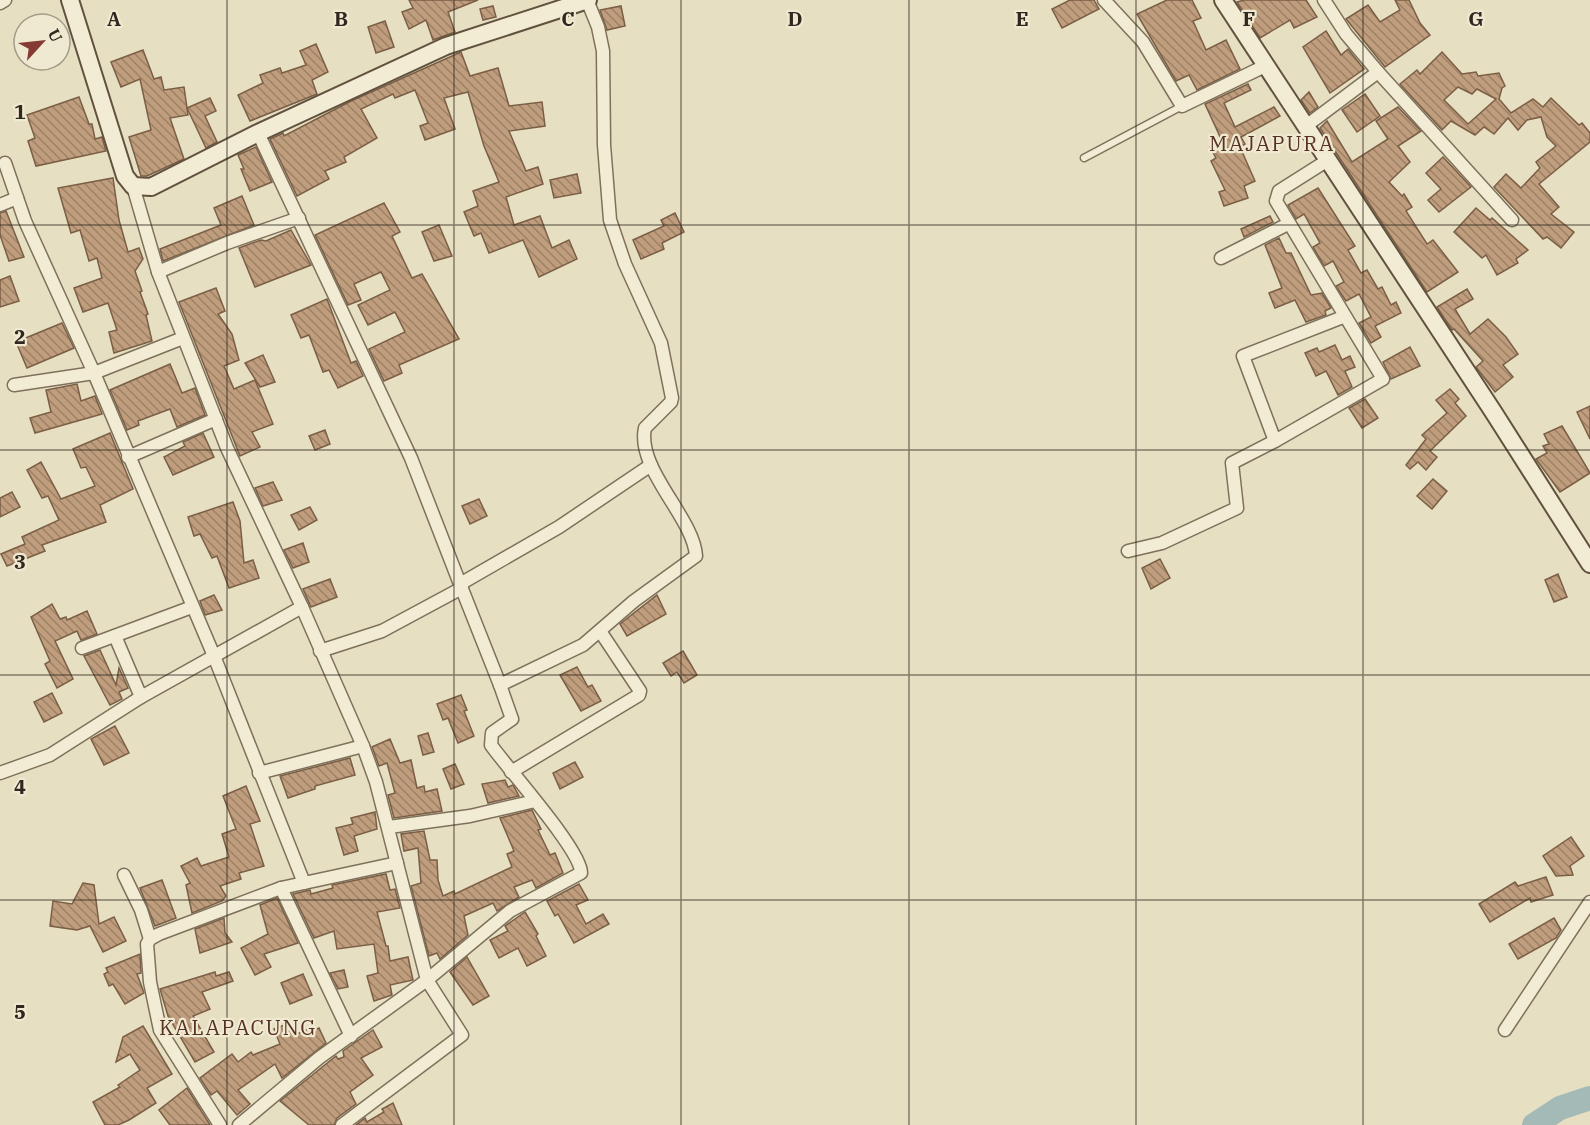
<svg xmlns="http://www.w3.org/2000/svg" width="1590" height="1125" viewBox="0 0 1590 1125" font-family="'IBM Plex Serif',serif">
	<defs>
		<pattern id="building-back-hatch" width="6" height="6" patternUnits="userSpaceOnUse" patternTransform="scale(1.5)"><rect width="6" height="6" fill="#c09e7d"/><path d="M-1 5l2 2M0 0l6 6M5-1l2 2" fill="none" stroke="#9c8166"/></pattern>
	</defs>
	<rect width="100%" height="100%" fill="#e7dfc2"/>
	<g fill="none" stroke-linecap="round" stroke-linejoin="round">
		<polyline stroke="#a4bab6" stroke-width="24" points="1534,1125 1560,1108 1590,1098"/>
	</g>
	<g fill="url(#building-back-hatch)" stroke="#7a5e45" stroke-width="1.5" fill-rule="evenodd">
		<polygon points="409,0 478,0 448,12 455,32 433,40 426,20 409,29 402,12 413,8"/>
		<polygon points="1070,0 1094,0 1099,9 1062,28 1052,9"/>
		<polygon points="1167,0 1192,0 1201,18 1193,21 1206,50 1226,40 1240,69 1197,90 1189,75 1176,81 1137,14"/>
		<polygon points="1244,0 1306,0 1317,17 1294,28 1290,20 1260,38 1237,2"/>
		<polygon points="1395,0 1409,0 1420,23 1430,35 1385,67 1346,19 1368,5 1380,22 1400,10"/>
		<polygon points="493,6 496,17 483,20 480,9"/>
		<polygon points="621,6 625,26 607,30 600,10"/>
		<polygon points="385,21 394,47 376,53 368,27"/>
		<polygon points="1326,31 1341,55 1348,49 1364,69 1330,93 1303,47"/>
		<polygon points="316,44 328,72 312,80 317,94 250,121 238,95 263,83 260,75 280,68 282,73 306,65 300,51"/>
		<polygon points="143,50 154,79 161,77 164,90 184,87 188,115 170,118 184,159 147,176 141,176 129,137 151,130 140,79 121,87 111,62"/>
		<polygon points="461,52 470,76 498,68 509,106 542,102 545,126 509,131 526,171 538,167 543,184 506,197 514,225 540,216 552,248 569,240 577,259 539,277 523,240 489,253 481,233 474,236 464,212 478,206 473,191 499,182 484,146 468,92 444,98 455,129 425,140 420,126 428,123 415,90 395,98 393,94 361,109 377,138 344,157 346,162 325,171 329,179 297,196 270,139 283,133 284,136 351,101"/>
		<path d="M1442,52L1462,74L1476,72L1478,76L1499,73L1505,86L1502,88L1499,99L1511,113L1533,99L1543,107L1551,98L1579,125L1582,123L1590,133V142L1539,184L1559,207L1551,214L1574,232L1561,248L1547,237L1543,239L1494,187L1506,174L1521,188L1540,168L1536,162L1556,146L1547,137L1541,117L1527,120L1518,130L1508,118L1494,134L1484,127L1475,135L1451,121L1442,130L1400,84L1417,70L1420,74ZM1458,87L1472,94L1477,89L1496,99L1468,124L1444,100Z"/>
		<polygon points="1248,84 1251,90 1224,103 1235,127 1274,107 1280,116 1241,137 1245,144 1240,147 1255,181 1244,186 1248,198 1224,206 1219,192 1225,190 1211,161 1216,158 1210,147 1222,141 1205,104"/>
		<polygon points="1309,92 1318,107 1310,113 1301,100"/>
		<polygon points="1365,94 1380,116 1357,132 1342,110"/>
		<polygon points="79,97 89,124 92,124 95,139 102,137 106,151 36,166 28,141 35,138 27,115"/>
		<polygon points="210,98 216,111 205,116 217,142 206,148 187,108"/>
		<polygon points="1398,107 1421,131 1398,146 1410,162 1389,182 1402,196 1404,194 1412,207 1406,211 1427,244 1433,240 1458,272 1427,292 1320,128 1327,121 1352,162 1388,139 1376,121"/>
		<polygon points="256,147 272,182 250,191 241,169 244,169 238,155"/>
		<polygon points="1443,157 1471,187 1439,212 1428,200 1441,189 1426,173"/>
		<polygon points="577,174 581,193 554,198 550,180"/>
		<polygon points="113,178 119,220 128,252 139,248 143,259 135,271 142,291 140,292 148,314 146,315 152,341 114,353 109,332 117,330 108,303 83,312 74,288 102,278 97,258 89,261 80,230 71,233 58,188"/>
		<polygon points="1318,188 1355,246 1348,250 1361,273 1367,270 1378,289 1382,287 1391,305 1396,302 1401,313 1375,326 1381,337 1371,343 1359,323 1371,317 1359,294 1346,301 1336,286 1344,282 1333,261 1324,266 1313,247 1320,243 1304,214 1296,219 1288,205"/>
		<polygon points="242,196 254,225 163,261 160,249 221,225 214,208"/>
		<polygon points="384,203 400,232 392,236 412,278 422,274 459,339 399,365 402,373 384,381 369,349 405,332 395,312 368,325 358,305 390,290 381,272 354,284 361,300 348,305 315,235"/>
		<polygon points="1476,208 1490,220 1492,218 1528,250 1516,259 1518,263 1497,275 1486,255 1482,258 1454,232"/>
		<polygon points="6,211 24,257 9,261 0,235 0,213"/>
		<polygon points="675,213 684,232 662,243 664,249 641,259 633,240 664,226 661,220"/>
		<polygon points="1270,216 1273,222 1244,237 1241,229"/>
		<polygon points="439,225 452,256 434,261 422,232"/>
		<polygon points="291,230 311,265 255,287 239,248 261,240 266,241"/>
		<polygon points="1279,238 1286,253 1291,253 1311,295 1322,293 1331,308 1325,311 1326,315 1306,322 1295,300 1275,308 1269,293 1282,288 1265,245"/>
		<polygon points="10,276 19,301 0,307 0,280"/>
		<polygon points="216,288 225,311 218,314 232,334 239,360 224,366 234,389 255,380 273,424 252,432 260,447 240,456 179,302"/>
		<polygon points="1467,289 1473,299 1455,309 1470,334 1488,319 1506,337 1518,354 1503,365 1513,377 1495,392 1476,367 1483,361 1454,329 1452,330 1437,307"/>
		<polygon points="327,299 351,363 356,361 363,376 338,388 329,370 323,372 309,335 301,338 291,315"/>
		<polygon points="62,323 74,348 27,368 16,342"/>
		<polygon points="1335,345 1342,360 1350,356 1355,367 1345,371 1352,387 1338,395 1326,371 1316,376 1305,353 1317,348 1319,352"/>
		<polygon points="1410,347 1420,366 1391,379 1383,362"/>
		<polygon points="263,355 275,382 260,387 245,363"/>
		<polygon points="170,364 182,393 195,388 205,415 177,427 170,409 138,421 139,425 127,430 110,390"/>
		<polygon points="77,384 81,401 95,396 102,414 35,433 30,418 51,412 46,390"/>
		<polygon points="1450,389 1459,399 1455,403 1466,416 1430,451 1437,457 1426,470 1418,462 1410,469 1406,465 1426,439 1422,435 1447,413 1436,400"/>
		<polygon points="1365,399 1378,418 1362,428 1349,408"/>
		<polygon points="1590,406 1590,439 1577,412"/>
		<polygon points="1562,426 1590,473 1560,492 1536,459 1547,453 1543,446 1549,444 1544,434"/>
		<polygon points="325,430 330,444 315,450 309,436"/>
		<polygon points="110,433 133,489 100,505 106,522 42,545 45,551 7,566 1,554 25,544 22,537 59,520 48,496 42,498 27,470 41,462 61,499 95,486 86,467 81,468 73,449"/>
		<polygon points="203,433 214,457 173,475 164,457 185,446 183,442"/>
		<polygon points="1433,479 1447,491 1432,509 1417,496"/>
		<polygon points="273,482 282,500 263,506 255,488"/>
		<polygon points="12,492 20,507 0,517 0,498"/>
		<polygon points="479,499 487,516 470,524 462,506"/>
		<polygon points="233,502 240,521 244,563 253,560 259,578 229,588 217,556 212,558 200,534 194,536 188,517"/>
		<polygon points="310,507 317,520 299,530 291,515"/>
		<polygon points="303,543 309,562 293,568 284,550"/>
		<polygon points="1160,559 1170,578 1151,589 1142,568"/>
		<polygon points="1558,574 1567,597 1554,602 1545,580"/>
		<polygon points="330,579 337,597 311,607 303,589"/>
		<polygon points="214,595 222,610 205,615 200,601"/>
		<polygon points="657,595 666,614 627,636 620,624"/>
		<polygon points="52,604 60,619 66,617 67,620 87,611 97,634 81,640 77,631 55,641 73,679 57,688 45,664 50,661 31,617"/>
		<polygon points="100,650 116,685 119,668 128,688 119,692 122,699 110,705 84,656"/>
		<polygon points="683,651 697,675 684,683 677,672 671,676 663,663"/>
		<polygon points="577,667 588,687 592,685 601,701 581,711 560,675"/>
		<polygon points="52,693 62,713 44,722 34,702"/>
		<polygon points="461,695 467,710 464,711 474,736 458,743 448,718 443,720 437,704"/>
		<polygon points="115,726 129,753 104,765 91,739"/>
		<polygon points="428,733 434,752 423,755 418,736"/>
		<polygon points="390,739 400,763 411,760 417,788 424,786 425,792 437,789 442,811 394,818 388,795 395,793 387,763 379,766 372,747"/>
		<polygon points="350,758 355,775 315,786 315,789 288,798 280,776"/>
		<polygon points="575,762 583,777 560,789 553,773"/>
		<polygon points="455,764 464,784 451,789 443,769"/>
		<polygon points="505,780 508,787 513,785 519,796 488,803 482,784"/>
		<polygon points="246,786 260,821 250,824 264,866 239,873 241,879 220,886 226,896 222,901 192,913 186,885 190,883 181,866 197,858 201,866 229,857 222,834 236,829 223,796"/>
		<polygon points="532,810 541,829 538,830 550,855 555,853 563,873 536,888 532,880 514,887 519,897 497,911 493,903 464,916 468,935 440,959 437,953 429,956 411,886 421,883 418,848 404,851 401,834 424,831 430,860 437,860 438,880 443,896 454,891 455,894 512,867 507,854 514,851 500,818"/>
		<polygon points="375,812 377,829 354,836 358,851 344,855 336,828 353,824 351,818"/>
		<polygon points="1571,837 1584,856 1570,866 1573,875 1556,876 1543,856"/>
		<polygon points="386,874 390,890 395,889 400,908 377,912 386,946 388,946 390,961 408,957 413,980 390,985 392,995 374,1001 367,976 378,973 374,944 337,949 334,931 314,938 293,894 310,890 311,894 333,888 332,885"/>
		<polygon points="1546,877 1553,895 1531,902 1530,898 1490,922 1479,904 1515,882 1518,886"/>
		<polygon points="162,880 176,918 155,926 140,888"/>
		<polygon points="83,883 94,885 99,924 114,917 126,941 103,952 90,926 77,930 50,926 53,901 72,904"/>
		<polygon points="579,884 588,900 576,905 586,924 603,914 609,924 574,943 558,914 555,916 547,901"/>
		<polygon points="277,898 298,943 264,954 271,967 255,975 241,948 268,934 260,905"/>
		<polygon points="525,912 538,934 536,936 546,956 527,966 518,948 499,958 490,940 508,931 505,926"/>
		<polygon points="224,918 225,933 232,942 200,953 195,929"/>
		<polygon points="1554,918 1561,930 1556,938 1518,959 1509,944"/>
		<polygon points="140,954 141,973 137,974 144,993 125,1004 113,984 109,986 104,974 108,972 106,968"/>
		<polygon points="467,957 489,996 473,1005 450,972"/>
		<polygon points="344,970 348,987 338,989 330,973"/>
		<polygon points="215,972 216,976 229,972 233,981 202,992 210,1009 193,1016 214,1052 195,1062 168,1016 160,989"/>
		<polygon points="303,974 312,995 290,1004 281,983"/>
		<polygon points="290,1023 295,1035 310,1028 312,1031 319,1028 326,1043 282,1078 275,1064 238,1090 250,1104 237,1115 217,1091 211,1095 200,1078 232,1054 238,1062 251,1052 253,1055 280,1044 274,1029"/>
		<polygon points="143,1026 172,1074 147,1088 156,1103 129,1120 118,1125 105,1125 93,1102 120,1087 118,1085 140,1070 130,1054 116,1062 123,1037"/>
		<polygon points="373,1030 382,1047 361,1058 373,1075 350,1092 356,1104 337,1118 334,1125 309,1125 280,1101 336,1056 338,1059 344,1057 343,1051"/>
		<polygon points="187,1088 210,1125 170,1125 159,1110"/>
		<polygon points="393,1103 402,1125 356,1125 365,1118 367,1122 384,1112 382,1109"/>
	</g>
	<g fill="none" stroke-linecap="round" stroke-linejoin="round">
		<defs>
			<polyline id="lane" points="1084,158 1182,106"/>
			<g id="street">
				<polyline points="1104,0 1143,42 1182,106 1265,66"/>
				<polyline points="1324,0 1346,34 1378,72"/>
				<polyline points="0,3 5,0"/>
				<polyline points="1306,126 1378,72 1512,220"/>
				<polyline points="258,133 411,458 460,584 559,527 651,465"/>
				<polyline points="5,163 25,221 94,373 214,656 304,883 397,863"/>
				<polyline points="0,205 17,198"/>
				<polyline points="1221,258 1288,224"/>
				<polyline points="158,272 227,243 299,218"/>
				<polyline points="14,385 94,373 183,338"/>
				<polyline points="1275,441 1383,379 1276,201 1279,191 1328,160"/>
				<polyline points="128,457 216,419"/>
				<polyline points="1128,551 1162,543 1237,508 1232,463 1275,441 1243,356 1343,317"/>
				<path d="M460,584L500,685L583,645L634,601L696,556C694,518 636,469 645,428L671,402L672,398L661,343L625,264L610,220L604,145L603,51L598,27L587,0"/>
				<path d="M302,607L363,746L376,782L427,980L510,911L581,873C582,851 507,768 491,745L492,733L512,719L500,685"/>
				<polyline points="115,636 141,697"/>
				<polyline points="82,648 192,607"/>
				<polyline points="320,651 382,631 462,588"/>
				<polyline points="511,772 639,695 640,691 600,631"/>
				<polyline points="0,773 50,755 141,697 302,607 227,448 158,272 133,186"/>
				<polyline points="259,773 363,746"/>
				<polyline points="389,827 470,816 535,801"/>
				<polyline points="124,875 141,910 150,939"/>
				<polyline points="281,888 351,1036"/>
				<polyline points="1505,1030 1590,902"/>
				<polyline points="220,1125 160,1030 150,982 147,944 150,939 159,934 281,888 304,883"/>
				<polyline points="239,1125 319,1058 427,980 462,1035 342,1125"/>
			</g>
			<g id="secondary">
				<polyline points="70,0 125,176 133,186 151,187 258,133 446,46 588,0"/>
				<polyline points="1223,0 1494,413 1590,564"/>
			</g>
		</defs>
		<use href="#lane" stroke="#7e715c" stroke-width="9"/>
		<use href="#street" stroke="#7e715c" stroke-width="15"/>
		<use href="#secondary" stroke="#60523f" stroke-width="20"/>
		<use href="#lane" stroke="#f3ecd4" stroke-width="6"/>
		<use href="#street" stroke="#f3ecd4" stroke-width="12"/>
		<use href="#secondary" stroke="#f3ecd4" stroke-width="16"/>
	</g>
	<path fill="none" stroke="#30281e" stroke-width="1.5" stroke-opacity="0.55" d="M227,0V1125M454,0V1125M681,0V1125M909,0V1125M1136,0V1125M1363,0V1125M0,225H1590M0,450H1590M0,675H1590M0,900H1590"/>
	<g text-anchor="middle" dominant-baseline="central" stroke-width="4.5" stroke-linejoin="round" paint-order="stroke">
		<g font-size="21" letter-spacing="1.5" fill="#573223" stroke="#f0e9d1">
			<text x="1272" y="143">MAJAPURA</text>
			<text x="238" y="1027">KALAPACUNG</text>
		</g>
	</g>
	<g font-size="20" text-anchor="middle" font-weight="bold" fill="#30281e" stroke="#f0e9d1" stroke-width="4.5" stroke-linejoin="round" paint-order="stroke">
		<text x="114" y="26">A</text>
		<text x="341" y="26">B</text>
		<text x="568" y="26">C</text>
		<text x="795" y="26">D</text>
		<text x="1022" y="26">E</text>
		<text x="1249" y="26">F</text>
		<text x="1476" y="26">G</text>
		<text x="20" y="119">1</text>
		<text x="20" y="344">2</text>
		<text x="20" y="569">3</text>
		<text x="20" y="794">4</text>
		<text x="20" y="1019">5</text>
	</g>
	<g transform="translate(42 42) rotate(63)"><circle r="28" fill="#f0e9d1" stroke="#a39c89" stroke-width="1.5"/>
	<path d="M0-4.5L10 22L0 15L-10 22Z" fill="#853a34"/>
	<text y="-9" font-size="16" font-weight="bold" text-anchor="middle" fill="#30281e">U</text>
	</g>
</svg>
